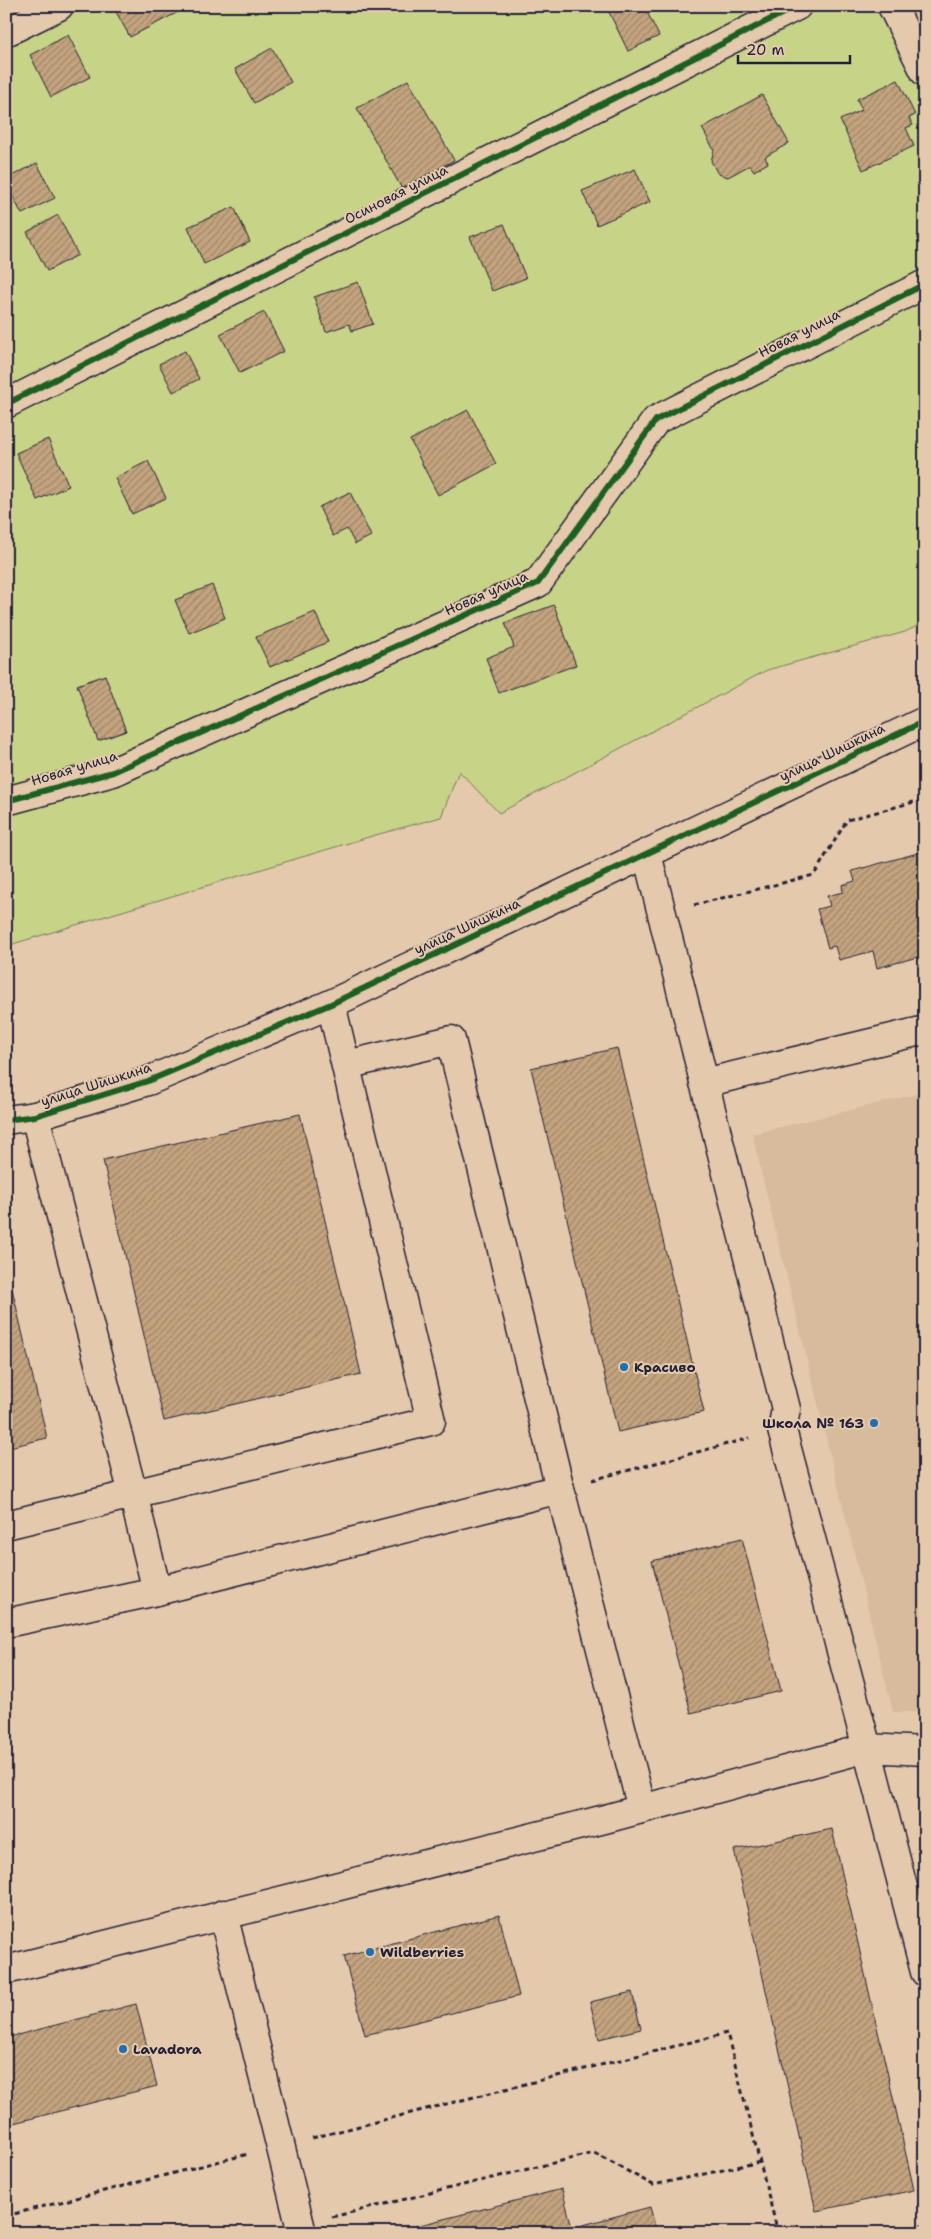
<svg xmlns="http://www.w3.org/2000/svg" width="931" height="2239" viewBox="0 0 931 2239" font-family="'Shantell Sans',sans-serif">
	<defs>
		<pattern id="building-hatch" width="6" height="6" patternUnits="userSpaceOnUse" patternTransform="scale(1.25)"><rect width="6" height="6" fill="#c4a47e"/><path d="M-1 1l2-2M0 6l6-6M5 7l2-2" fill="none" stroke="#9f8568"/></pattern>
	</defs>
	<rect width="100%" height="100%" fill="#e5c9ac"/>
	<filter id="ink" filterUnits="userSpaceOnUse"><feTurbulence type="fractalNoise" baseFrequency=".02" numOctaves="2"/><feDisplacementMap in="SourceGraphic" scale="10" xChannelSelector="R" yChannelSelector="G"/><feConvolveMatrix kernelMatrix="1 2 1 2 8 2 1 2 1" color-interpolation-filters="sRGB"/></filter>
	<g filter="url(#ink)">
		<polygon fill="#d7bb9c" points="925,1092 925,1712 893,1712 752,1134"/>
		<polygon fill="#c7d386" stroke="#747a60" points="6,6 925,6 925,622 905,632 767,670 499,813 459,771 441,817 372,836 6,946"/>
		<g fill="url(#building-hatch)" stroke="#22223b">
			<polygon points="122,6 185,6 186,8 130,37 115,10"/>
			<polygon points="606,6 644,6 659,36 628,51"/>
			<polygon points="68,35 90,77 51,97 30,55"/>
			<polygon points="272,48 291,82 254,103 235,69"/>
			<polygon points="408,80 454,160 402,189 357,108"/>
			<polygon points="898,80 915,115 909,118 913,125 906,128 914,146 863,170 840,120 862,110 857,99"/>
			<polygon points="762,95 789,143 765,157 768,163 754,171 750,165 728,177 718,174 711,161 714,150 702,128"/>
			<polygon points="37,163 55,198 22,214 6,184 6,179"/>
			<polygon points="635,169 650,202 597,225 582,191"/>
			<polygon points="234,207 250,242 204,264 188,227"/>
			<polygon points="58,215 78,255 47,271 27,232"/>
			<polygon points="504,224 526,278 492,291 470,237"/>
			<polygon points="358,282 373,324 352,331 349,324 326,332 314,297"/>
			<polygon points="264,312 284,351 240,373 220,334"/>
			<polygon points="185,351 199,379 173,392 159,364"/>
			<polygon points="468,410 496,464 438,495 410,440"/>
			<polygon points="48,439 69,486 37,500 16,453"/>
			<polygon points="148,461 166,498 132,514 115,478"/>
			<polygon points="350,492 371,536 355,544 347,529 333,536 319,507"/>
			<polygon points="212,585 225,618 189,633 175,600"/>
			<polygon points="554,605 576,665 499,693 486,658 514,647 505,623"/>
			<polygon points="315,612 328,642 270,667 256,637"/>
			<polygon points="105,675 126,731 98,741 77,685"/>
			<polygon points="925,851 925,955 877,968 873,951 839,960 835,946 828,948 817,909 830,906 827,896 843,892 842,885 855,881 852,871"/>
			<polygon points="617,1048 704,1412 618,1432 531,1068"/>
			<polygon points="300,1114 361,1374 164,1421 103,1160"/>
			<polygon points="6,1263 47,1438 6,1448"/>
			<polygon points="742,1538 781,1691 691,1713 652,1561"/>
			<polygon points="832,1829 914,2190 816,2211 734,1850"/>
			<polygon points="499,1915 519,1996 365,2035 344,1956"/>
			<polygon points="632,1992 641,2029 599,2039 590,2002"/>
			<polygon points="136,2004 157,2086 6,2125 6,2038"/>
			<polygon points="562,2189 572,2228 650,2207 657,2233 410,2233 408,2228"/>
		</g>
		<g fill="none" stroke-linecap="round" stroke-linejoin="round">
			<defs>
				<g id="minor">
					<polyline points="892,6 925,72"/>
					<polyline points="6,32 59,6"/>
					<polyline points="6,404 797,6"/>
					<polyline points="6,801 113,772 538,583 656,420 925,284"/>
					<polyline points="704,1083 925,1030"/>
					<polyline points="35,1116 133,1494 431,1421 331,1004"/>
					<polyline points="6,1120 35,1116 148,1081 331,1004 925,721"/>
					<polyline points="560,1489 642,1809"/>
					<polyline points="6,1525 133,1494 157,1591 560,1489 451,1040 346,1065"/>
					<polyline points="6,1623 157,1591"/>
					<polyline points="925,1751 867,1748 925,1972"/>
					<polyline points="223,1914 302,2233"/>
					<polyline points="6,1970 605,1819 867,1748 782,1430 786,1409 647,854"/>
				</g>
			</defs>
			<use href="#minor" stroke="#22223b" stroke-width="31"/>
			<g stroke="#22223b" stroke-width="3" stroke-dasharray="5 4" stroke-linecap="butt">
				<polyline points="694,905 814,875 847,820 925,799"/>
				<polyline points="592,1480 750,1438"/>
				<polyline points="312,2138 727,2033 778,2233"/>
				<polyline points="6,2216 248,2154"/>
				<polyline points="332,2217 594,2153 653,2185 760,2162"/>
				<polyline points="894,2233 925,2225"/>
			</g>
			<use href="#minor" stroke="#e5c9ac" stroke-width="28"/>
			<defs>
				<g id="cycleway">
					<polyline points="6,404 797,6"/>
					<polyline points="6,801 113,772 538,583 656,420 925,284"/>
					<polyline points="6,1120 35,1116 148,1081 331,1004 925,721"/>
				</g>
			</defs>
			<use href="#cycleway" stroke="#e5c9ac" stroke-width="9"/>
			<use href="#cycleway" stroke="#1b5e20" stroke-width="6"/>
		</g>
	</g>
	<g fill="#1f6fb2" stroke="#e5c9ac" stroke-width="2">
		<circle cx="624" cy="1367" r="5"/>
		<circle cx="874" cy="1423" r="5"/>
		<circle cx="370" cy="1952" r="5"/>
		<circle cx="123" cy="2049" r="5"/>
	</g>
	<g text-anchor="middle" dominant-baseline="central" stroke-width="4" stroke-linejoin="round" paint-order="stroke">
		<g font-size="14" fill="#22223b" stroke="#e5c9ac">
			<text transform="translate(396 194) rotate(-27)">Осиновая улица</text>
			<text transform="translate(799 333) rotate(-27)">Новая улица</text>
			<text transform="translate(486 593) rotate(-24)">Новая улица</text>
			<text transform="translate(832 752) rotate(-26)">улица Шишкина</text>
			<text transform="translate(74 768) rotate(-17)">Новая улица</text>
			<text transform="translate(467 926) rotate(-25)">улица Шишкина</text>
			<text transform="translate(96 1084) rotate(-18)">улица Шишкина</text>
		</g>
		<g font-size="14" font-weight="bold" fill="#22223b" stroke="#e5c9ac" text-anchor="start">
			<text x="634" y="1367">Красиво</text>
			<text x="864" y="1423" text-anchor="end">Школа № 163</text>
			<text x="380" y="1952">Wildberries</text>
			<text x="133" y="2049">Lavadora</text>
		</g>
	</g>
	<rect width="931" height="2239" fill="none" stroke="#e5c9ac" stroke-width="25"/>
	<rect x="12" y="12" width="906" height="2214" fill="none" stroke="#22223b" stroke-width="2" filter="url(#ink)"/>
	<path d="M738 55v8h112v-8" fill="none" stroke="#22223b" stroke-width="2.5"/>
	<text x="746" y="55" font-size="15" fill="#22223b" stroke="#e5c9ac" stroke-width="4" paint-order="stroke">20 m</text>
</svg>
